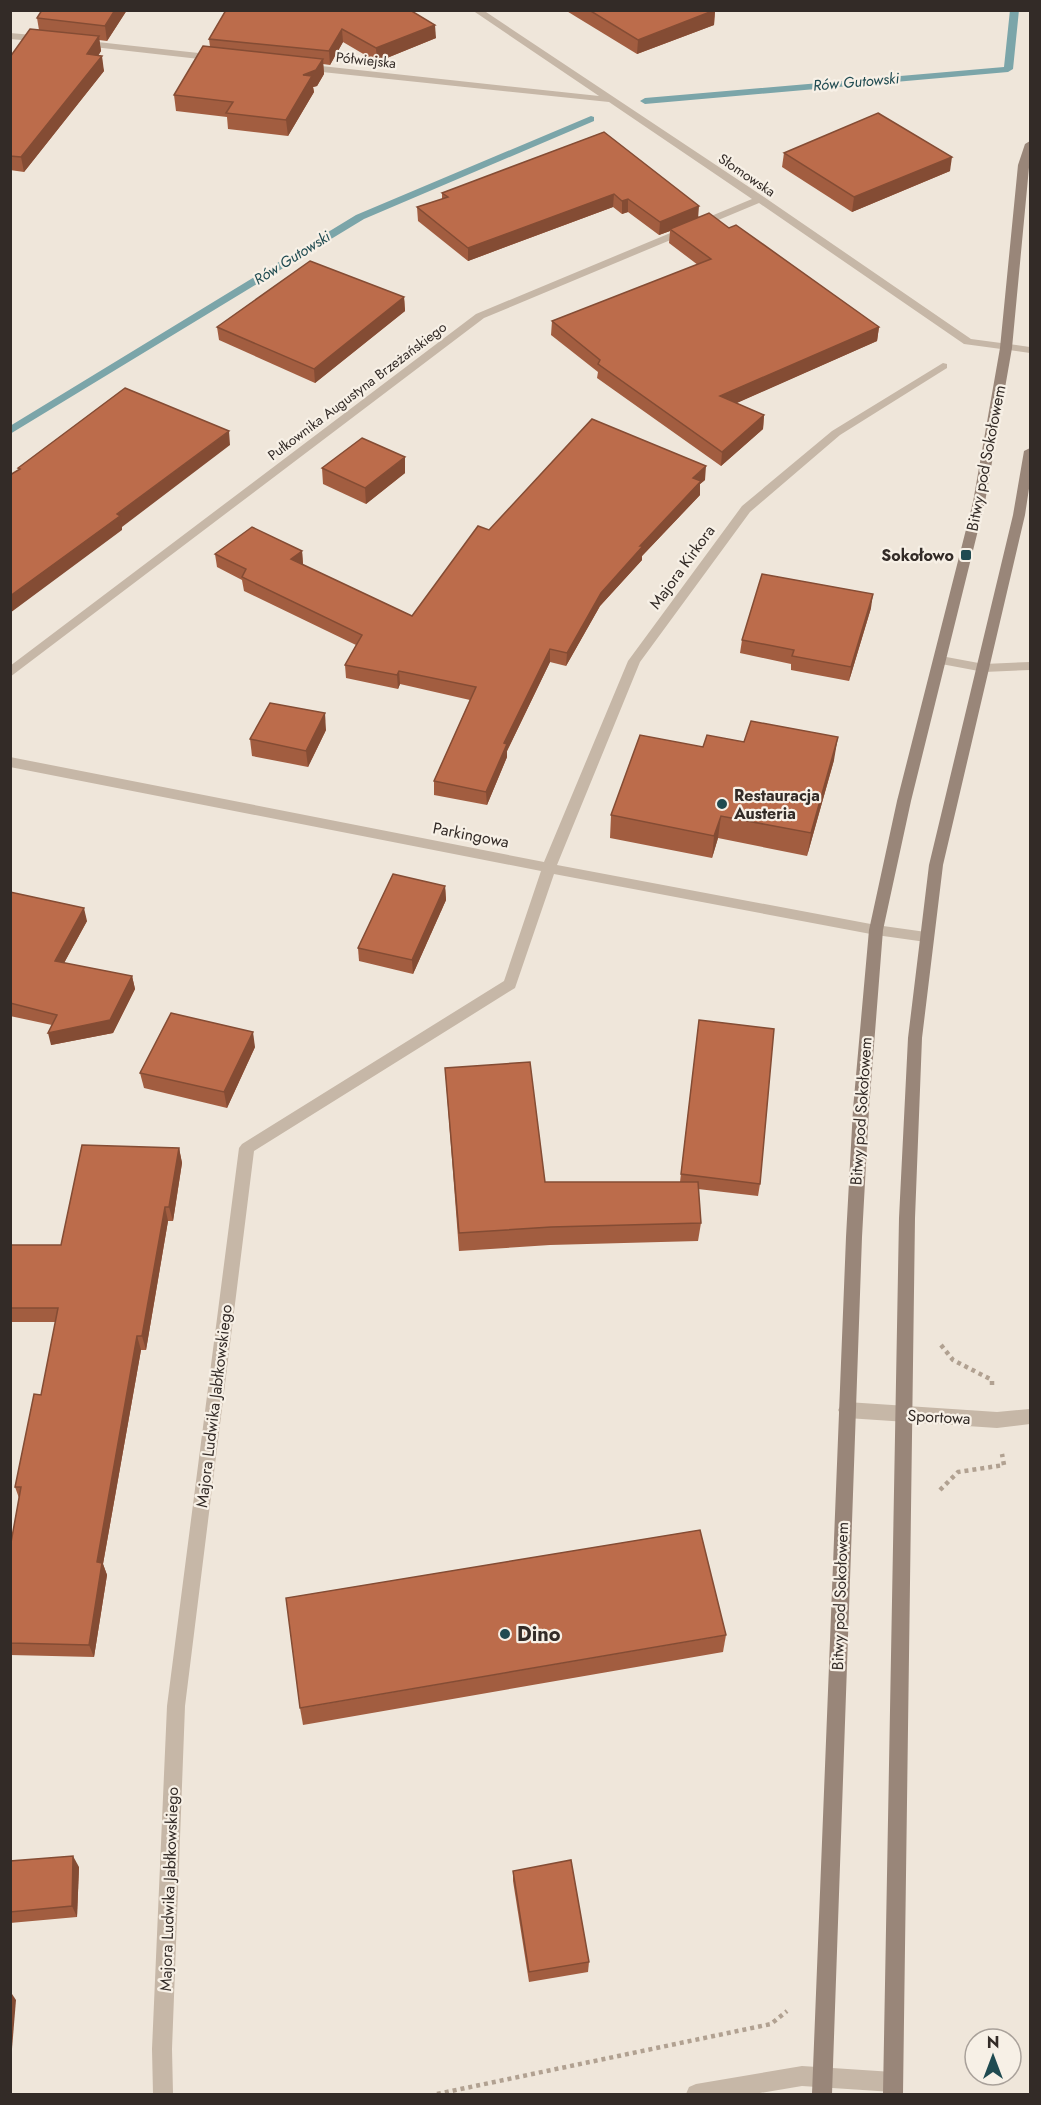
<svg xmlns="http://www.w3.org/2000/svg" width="1041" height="2105" viewBox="0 0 1041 2105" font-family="Jost,sans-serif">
	<rect width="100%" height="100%" fill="#efe6da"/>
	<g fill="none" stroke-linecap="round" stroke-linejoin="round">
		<g fill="#7ba5a9" fill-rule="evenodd">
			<polygon points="1010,10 1019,10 1013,69 1008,72 645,104 640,101 645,98 1004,67"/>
			<polygon points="591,116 594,117 594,121 364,219 10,434 10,426 356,215"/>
		</g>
		<g stroke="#b1a191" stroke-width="4.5" stroke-dasharray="4 4" stroke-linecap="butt">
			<polyline points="941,1345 953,1360 992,1380 992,1385"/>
			<polyline points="940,1490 958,1472 1004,1465 1002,1454"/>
			<polyline points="437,2094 771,2024 787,2011"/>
		</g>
		<g fill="#c6b7a7" fill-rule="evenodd">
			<polygon points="472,10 483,10 764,197 971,339 1030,347 1030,353 964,344 759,203 484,318 10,677 10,666 476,314 752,199 609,102 303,70 298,67 303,64 599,96"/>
			<polygon points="10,33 44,36 49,39 44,42 10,39"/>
			<polygon points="79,40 217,55 222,58 217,61 76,45 76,41"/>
			<polygon points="943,363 947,364 947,368 840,435 750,512 640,662 557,865 876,925 926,932 931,933 933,937 931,941 926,942 876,935 554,874 515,988 254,1151 185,1706 172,2049 173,2094 153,2094 152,2049 167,1706 239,1148 242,1144 504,981 541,871 10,767 10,757 544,862 628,661 742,506 832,431"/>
			<polygon points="941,656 984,664 1030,662 1030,670 984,672 936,663 935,660"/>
			<polygon points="847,1402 997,1412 1030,1409 1030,1424 997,1428 847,1418 841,1415 838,1410 841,1405"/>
			<polygon points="802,2066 893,2072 900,2075 903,2082 900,2089 893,2092 802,2086 754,2094 686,2094 689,2087 696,2084"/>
		</g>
		<g fill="#998679" fill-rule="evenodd">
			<polygon points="1030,141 1030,157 1012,348 985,502 911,801 883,930 869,1109 862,1237 832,2094 812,2094 846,1237 853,1109 869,930 897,801 973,502 1000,348 1018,165 1025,144"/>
			<polygon points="1030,448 1030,482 1025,515 943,865 922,1038 915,1218 903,2094 883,2094 899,1218 908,1038 929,865 1013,515 1024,451"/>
		</g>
	</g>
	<g fill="#a25d40">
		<polygon points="42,10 127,10 107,41 99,40 101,51 98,56 104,71 24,172 10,170 10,57 39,30 37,18"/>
		<polygon points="226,10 436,38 377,62 343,42 330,65 323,64 324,74 317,86 313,87 314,92 288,136 228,129 227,117 176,111 174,95 210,47 209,39"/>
		<polygon points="565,10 715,10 714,25 637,54"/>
		<polygon points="604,132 699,217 729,228 879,327 877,341 736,403 764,415 763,429 721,466 597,378 598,372 551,335 552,321 698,265 669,243 670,231 659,235 628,212 622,214 613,207 468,261 418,221 417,207 442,199 442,193"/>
		<polygon points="784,153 950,171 852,212 782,167"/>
		<polygon points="404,297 405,311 315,383 219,340 217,327"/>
		<polygon points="322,468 405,473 366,504 323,484"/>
		<polygon points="705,480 700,484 700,495 642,556 642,560 600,606 566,666 550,662 507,751 507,757 487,805 434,795 434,781 470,700 400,684 398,689 346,678 345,665 356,645 244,591 242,580 217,567 215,554 302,551 303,565 412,616 489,530"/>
		<polygon points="871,608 849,681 791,670 791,664 740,653 742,640"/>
		<polygon points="326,730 308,767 252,756 250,739"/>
		<polygon points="703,747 834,760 807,856 718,838 712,858 610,838 611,815"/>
		<polygon points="445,886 446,900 413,974 359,961 358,948"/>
		<polygon points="10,892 87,921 64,963 132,976 135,989 113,1033 51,1045 52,1025 10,1016"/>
		<polygon points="699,1020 760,1184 758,1196 698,1189 701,1223 698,1241 550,1245 459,1251 445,1068 545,1182 680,1182"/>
		<polygon points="255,1047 227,1108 144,1088 140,1073"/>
		<polygon points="179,1148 182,1163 173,1221 168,1221 146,1350 141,1350 103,1564 107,1575 94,1657 10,1655 10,1548 19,1498 15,1487 41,1395 56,1322 10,1322 10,1245 61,1245"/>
		<polygon points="726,1635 723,1652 303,1725 300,1708"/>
		<polygon points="10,1861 79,1867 77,1917 10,1923"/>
		<polygon points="513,1871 589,1962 588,1972 529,1982 513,1881"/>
	</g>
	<g fill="#844c34">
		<polygon points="115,10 127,10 107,41 105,26"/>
		<polygon points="715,10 714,25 637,54 638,40"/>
		<polygon points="435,25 436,38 377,62 376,48"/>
		<polygon points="342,29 343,42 330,65 329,51"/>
		<polygon points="99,36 101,51 89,69 87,54"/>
		<polygon points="102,56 104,71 24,172 21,157"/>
		<polygon points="323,59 324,74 317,86 313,87 314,92 288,136 286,120 303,75"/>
		<polygon points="952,157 950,171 852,212 854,197"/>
		<polygon points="614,194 613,207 468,261 468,248"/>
		<polygon points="628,199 628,212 622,214 622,201"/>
		<polygon points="699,206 698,219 670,229 670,231 659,235 660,222"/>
		<polygon points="404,297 405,311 315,383 314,369"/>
		<polygon points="879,327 877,341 719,411 720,396"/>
		<polygon points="764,415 763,429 721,466 722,452"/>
		<polygon points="229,431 230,445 122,527 122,530 10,613 10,596 117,514"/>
		<polygon points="405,457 405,473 366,504 365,488"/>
		<polygon points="706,466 705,480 700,484 700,495 642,556 642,560 600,606 566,666 567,653 601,593 640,546 693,478"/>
		<polygon points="302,551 303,564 292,573 291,559"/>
		<polygon points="873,594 871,608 849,681 851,667"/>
		<polygon points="550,649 550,662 507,751 507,757 487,805 486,792 504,743"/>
		<polygon points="399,671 400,684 398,689 397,675"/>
		<polygon points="325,713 326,730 308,767 306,751"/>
		<polygon points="838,737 834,760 807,856 811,833"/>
		<polygon points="721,816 718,838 712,858 714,836"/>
		<polygon points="445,886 446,900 413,974 412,960"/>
		<polygon points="84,908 87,921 58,974 55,961"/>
		<polygon points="132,976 135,989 113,1033 51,1045 48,1033"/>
		<polygon points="253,1032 255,1047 227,1108 224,1092"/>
		<polygon points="179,1148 182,1163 173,1221 169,1207"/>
		<polygon points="165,1207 168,1221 146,1350 142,1336"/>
		<polygon points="137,1336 141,1350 103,1564 107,1575 94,1657 89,1645 97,1562"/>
		<polygon points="73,1856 79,1867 77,1917 72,1906"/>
		<polygon points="10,1991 16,2000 10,2073"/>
	</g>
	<g fill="#bc6c4b" stroke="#844c34" stroke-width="1.5">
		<polygon points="42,10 115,10 105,26 37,18"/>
		<polygon points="226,10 410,10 435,25 376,48 342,29 329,51 209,39"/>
		<polygon points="589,10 715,10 638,40"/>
		<polygon points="30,29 99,36 87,54 102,56 21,157 10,156 10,57"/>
		<polygon points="203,46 323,59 316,70 303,75 312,76 286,120 226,113 233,102 174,95"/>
		<polygon points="878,113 952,157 854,197 784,153"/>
		<polygon points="604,132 699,206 660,222 628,199 622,201 614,194 468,248 417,207 448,197 442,193"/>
		<polygon points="709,213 729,228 736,225 879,327 720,396 764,415 722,452 598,364 600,360 552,321 711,259 670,229"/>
		<polygon points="310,261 404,297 314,369 217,327"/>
		<polygon points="125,388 229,431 117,514 120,516 10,596 10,475 20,469 18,468"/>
		<polygon points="592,419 706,466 693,478 701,481 640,546 643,546 601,593 567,653 550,649 504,743 507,744 486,792 434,781 476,687 399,671 397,675 345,665 362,635 242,577 246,569 215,554 252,527 302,551 291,559 412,616 478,526 489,530"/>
		<polygon points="362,438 405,457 365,488 322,468"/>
		<polygon points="762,574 873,594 851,667 792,656 794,650 742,640"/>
		<polygon points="270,703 325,713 306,751 250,739"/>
		<polygon points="751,721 838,737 811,833 721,816 714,836 611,815 640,735 703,747 707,735 744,742"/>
		<polygon points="393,874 445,886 412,960 358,948"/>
		<polygon points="10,892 84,908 55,961 132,976 110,1020 48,1033 57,1015 10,1003"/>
		<polygon points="171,1013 253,1032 224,1092 140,1073"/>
		<polygon points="699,1020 774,1029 760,1184 681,1174"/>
		<polygon points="530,1062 545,1182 698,1182 701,1223 551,1227 459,1233 445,1068"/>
		<polygon points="82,1145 179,1148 169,1207 165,1207 142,1336 137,1336 97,1562 102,1563 89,1645 10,1643 10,1548 21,1487 15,1487 34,1394 41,1395 58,1308 10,1308 10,1245 61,1245"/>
		<polygon points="700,1530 726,1635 300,1708 286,1598"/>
		<polygon points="73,1856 72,1906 10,1912 10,1861"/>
		<polygon points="571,1860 589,1962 529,1972 513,1871"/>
	</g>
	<g fill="#204b51" stroke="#f7f0e6" stroke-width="2">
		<rect x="960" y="549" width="12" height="12" rx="3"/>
		<circle cx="722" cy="804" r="6"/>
		<circle cx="505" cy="1634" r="6"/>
	</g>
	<g text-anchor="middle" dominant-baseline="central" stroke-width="4.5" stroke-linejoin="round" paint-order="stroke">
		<g font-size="14" fill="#332b27" stroke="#f7f0e6">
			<text transform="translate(366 60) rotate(6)">Półwiejska</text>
			<text transform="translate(747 175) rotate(34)">Słomowska</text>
			<text transform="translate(357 391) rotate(-37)">Pułkownika Augustyna Brzeżańskiego</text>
		</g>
		<g font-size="15" font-style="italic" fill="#204b51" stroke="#f7f0e6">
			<text transform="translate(856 82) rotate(-5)">Rów Gutowski</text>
			<text transform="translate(292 258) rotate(-32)">Rów Gutowski</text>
		</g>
		<g font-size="16" fill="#332b27" stroke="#f7f0e6">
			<text transform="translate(986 458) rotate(-79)">Bitwy pod Sokołowem</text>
			<text transform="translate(682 567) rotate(-54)">Majora Kirkora</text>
			<text transform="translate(471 835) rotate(11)">Parkingowa</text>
			<text transform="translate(861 1111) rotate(-86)">Bitwy pod Sokołowem</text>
			<text transform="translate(214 1406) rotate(-83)">Majora Ludwika Jabłkowskiego</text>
			<text transform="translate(939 1417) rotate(3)">Sportowa</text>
			<text transform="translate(840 1596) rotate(-88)">Bitwy pod Sokołowem</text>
			<text transform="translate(169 1889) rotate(-88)">Majora Ludwika Jabłkowskiego</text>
		</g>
		<g font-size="16" font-weight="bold" fill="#332b27" stroke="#f7f0e6" text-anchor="end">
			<text x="954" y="555">Sokołowo</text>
			<text x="734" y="795" text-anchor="start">Restauracja<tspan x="734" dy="18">Austeria</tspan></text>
		</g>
		<g font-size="20" font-weight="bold" fill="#332b27" stroke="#f7f0e6" text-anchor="start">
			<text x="517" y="1634">Dino</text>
		</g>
	</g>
	<rect width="1041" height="2105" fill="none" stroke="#332b27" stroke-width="24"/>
	<g transform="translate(993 2057)"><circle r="28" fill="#f7f0e6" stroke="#a9a19a" stroke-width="1.5"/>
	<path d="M0-4.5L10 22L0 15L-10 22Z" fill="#204b51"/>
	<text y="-9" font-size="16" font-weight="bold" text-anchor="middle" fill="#332b27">N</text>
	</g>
</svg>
